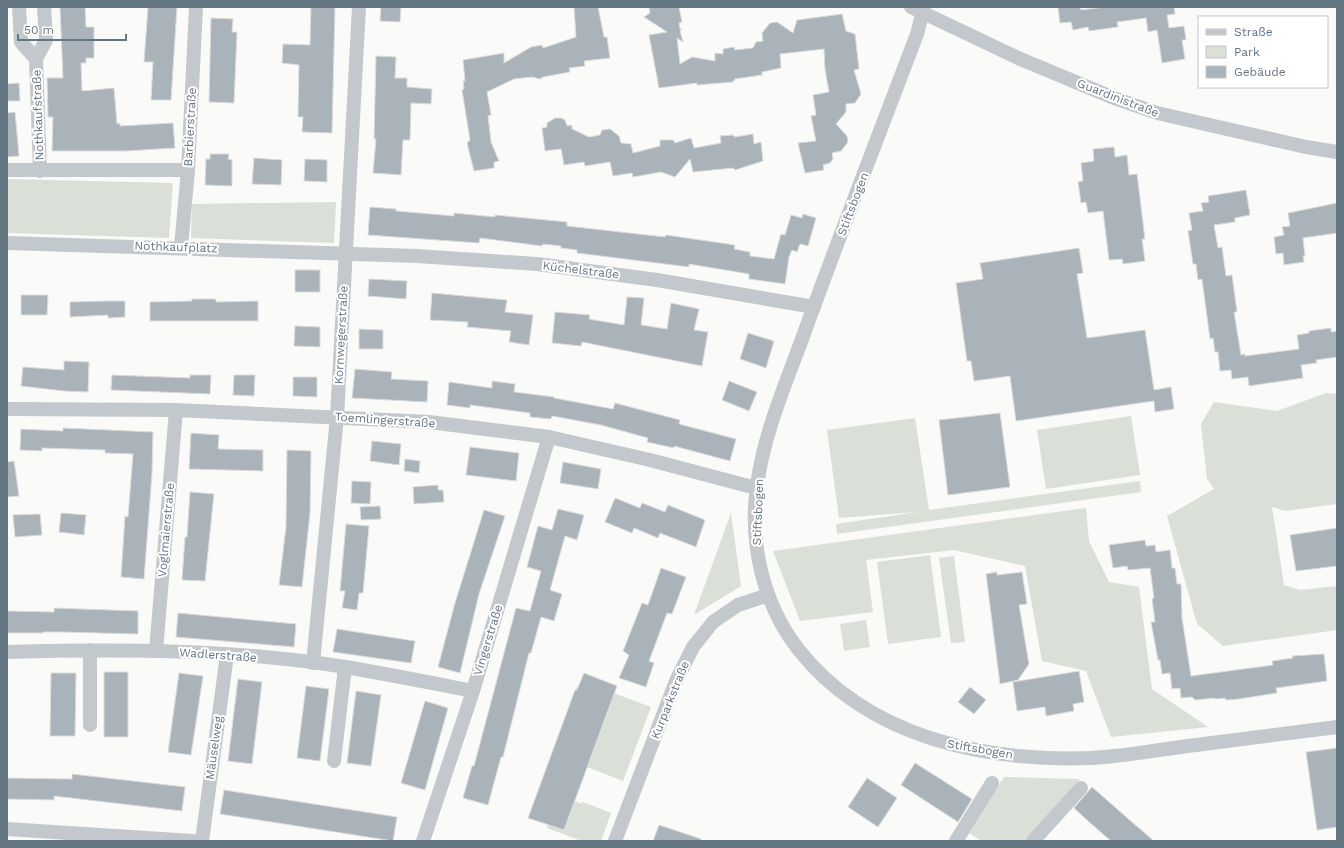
<svg xmlns="http://www.w3.org/2000/svg" width="1344" height="848" viewBox="0 0 1344 848" font-family="'Work Sans',sans-serif">
	<rect width="100%" height="100%" fill="#fafaf8"/>
	<g fill="#dadfd7">
		<polygon points="7,179 173,183 169,238 7,233"/>
		<polygon points="336,202 334,243 191,238 192,204"/>
		<polygon points="1326,393 1337,394 1337,504 1285,511 1272,507 1284,585 1300,590 1337,586 1337,630 1223,646 1197,624 1167,516 1214,489 1207,479 1201,424 1214,402 1277,411"/>
		<polygon points="1131,416 1140,475 1046,489 1037,430"/>
		<polygon points="915,418 929,510 1140,481 1141,492 837,534 836,524 918,512 839,518 827,430"/>
		<polygon points="1086,508 1089,541 1109,582 1139,587 1152,689 1208,727 1111,737 1086,671 1042,661 1025,566 954,550 866,560 873,612 800,621 773,551"/>
		<polygon points="731,513 741,586 694,615"/>
		<polygon points="930,555 941,637 888,644 877,562"/>
		<polygon points="954,556 965,642 951,643 939,558"/>
		<polygon points="866,620 870,647 844,651 840,624"/>
		<polygon points="581,681 651,707 623,781 587,767 611,704 575,690"/>
		<polygon points="1004,777 1080,779 1027,841 981,841 968,832"/>
		<polygon points="575,801 582,804 583,802 611,813 601,841 582,841 547,828 548,824 564,830"/>
	</g>
	<g fill="#aab3b9" stroke="#dcdcda">
		<polygon points="60,7 85,7 86,27 94,27 94,58 86,58 86,63 81,63 82,91 114,88 117,124 120,123 120,126 173,123 175,148 126,151 52,151 53,117 48,117 47,78 63,78"/>
		<polygon points="148,7 177,7 171,100 151,100 153,62 144,62"/>
		<polygon points="311,7 335,7 332,133 302,132 303,117 298,117 299,65 282,63 283,44 310,45"/>
		<polygon points="381,7 401,7 400,22 380,21"/>
		<polygon points="574,7 598,7 604,37 607,37 610,58 584,61 585,66 569,68 570,72 543,77 540,79 532,77 514,79 487,92 491,115 488,116 491,142 499,161 494,162 494,168 474,171 467,143 470,140 462,90 464,89 463,81 465,81 463,60 504,53 504,63 531,47 542,45 543,48 576,37"/>
		<polygon points="649,7 679,7 682,22 679,23 680,29 682,29 680,31 683,42 677,38 680,64 692,57 715,61 715,53 723,54 723,49 734,47 735,50 753,48 756,42 763,41 762,33 770,23 777,22 793,33 797,20 842,14 846,31 855,34 859,69 854,70 861,94 855,103 846,104 846,112 836,124 847,136 848,142 841,151 832,153 833,159 830,163 823,165 824,170 805,173 798,143 816,141 811,116 816,115 813,95 829,92 825,69 824,49 780,54 781,68 762,72 762,75 735,79 733,82 697,85 697,83 659,88 649,35 667,32 644,17 650,13"/>
		<polygon points="1058,7 1080,7 1081,10 1106,7 1174,7 1175,14 1167,15 1169,28 1184,26 1186,40 1182,40 1185,59 1162,63 1157,30 1148,32 1146,18 1117,22 1118,27 1089,31 1088,27 1073,30 1071,22 1060,23"/>
		<polygon points="211,18 233,19 232,32 237,32 234,103 209,102"/>
		<polygon points="376,56 396,57 395,78 407,78 407,87 432,89 431,104 411,103 410,140 403,140 401,175 373,173 376,139 374,139"/>
		<polygon points="19,83 20,101 7,101 7,84"/>
		<polygon points="15,112 19,156 7,157 7,113"/>
		<polygon points="555,118 561,118 565,120 567,126 572,125 572,129 589,137 600,135 602,130 610,129 619,136 621,143 631,144 633,153 660,146 660,140 673,140 675,143 691,138 694,148 721,143 720,136 733,135 735,137 753,134 754,144 761,142 763,161 735,170 733,168 693,172 690,159 675,177 661,172 633,177 632,173 613,176 610,162 585,166 584,162 564,165 561,149 545,151 542,128 547,127 547,123"/>
		<polygon points="1114,147 1115,157 1127,155 1129,175 1137,174 1145,239 1142,239 1145,261 1123,264 1122,259 1109,260 1103,211 1088,213 1086,202 1081,203 1078,182 1083,181 1081,163 1094,161 1093,149"/>
		<polygon points="210,154 229,154 228,159 232,160 232,186 205,185 206,159 210,159"/>
		<polygon points="254,158 282,160 281,185 252,184"/>
		<polygon points="305,159 327,160 327,182 304,181"/>
		<polygon points="1246,190 1250,215 1235,218 1235,222 1214,225 1218,248 1222,247 1226,276 1232,275 1237,312 1234,312 1241,355 1245,354 1245,356 1299,349 1297,335 1309,333 1309,331 1331,328 1331,332 1337,331 1337,357 1316,360 1317,363 1301,365 1303,378 1249,386 1248,377 1232,379 1231,370 1220,371 1218,352 1215,352 1213,338 1210,339 1202,279 1198,280 1196,264 1193,264 1188,231 1192,230 1189,213 1203,211 1201,203 1209,202 1208,196"/>
		<polygon points="1337,203 1337,233 1303,238 1305,256 1303,256 1304,262 1284,265 1283,253 1276,254 1274,237 1284,235 1282,227 1290,226 1288,213"/>
		<polygon points="370,207 396,209 396,211 454,216 454,213 495,217 495,215 567,222 567,226 665,237 666,235 735,245 734,249 750,252 750,256 774,259 781,234 785,235 791,215 802,218 803,214 816,218 808,246 800,244 797,252 792,250 789,257 785,284 749,279 749,274 689,264 689,267 577,253 577,250 561,248 561,246 543,244 542,246 480,238 479,243 368,235"/>
		<polygon points="1079,248 1083,273 1077,274 1087,338 1145,330 1154,390 1171,387 1174,409 1155,412 1154,401 1016,421 1010,376 974,381 971,361 967,361 956,283 983,279 980,263"/>
		<rect x="295" y="270" width="25" height="22"/>
		<polygon points="369,279 407,281 406,299 368,296"/>
		<polygon points="432,293 507,300 505,312 533,315 529,345 509,342 511,331 467,327 468,322 430,320"/>
		<polygon points="21,295 48,295 47,315 21,315"/>
		<polygon points="627,297 644,298 641,325 667,329 671,303 699,309 694,330 708,332 702,366 582,342 581,346 552,343 555,312 590,315 589,319 624,325"/>
		<polygon points="192,299 216,299 216,302 258,301 258,321 150,321 150,302 192,301"/>
		<polygon points="107,301 125,301 125,317 108,318 108,315 70,317 70,302"/>
		<polygon points="295,326 320,327 320,347 294,346"/>
		<polygon points="359,329 383,330 383,349 359,349"/>
		<polygon points="748,333 774,341 766,368 740,359"/>
		<polygon points="64,361 89,362 88,392 64,391 21,386 23,367 64,370"/>
		<polygon points="355,369 392,372 391,379 428,381 427,402 352,398"/>
		<polygon points="112,375 190,378 190,375 211,375 210,394 111,390"/>
		<polygon points="234,375 255,375 254,396 233,395"/>
		<polygon points="293,377 317,377 317,397 293,396"/>
		<polygon points="492,381 515,384 514,392 554,397 554,398 613,409 615,403 680,420 679,424 736,439 730,461 674,446 674,448 647,442 648,438 601,425 552,416 551,419 530,417 530,413 470,405 470,408 447,405 449,382 492,388"/>
		<polygon points="729,381 757,392 749,411 722,400"/>
		<polygon points="1000,413 1010,487 948,495 939,420"/>
		<polygon points="63,428 153,432 152,473 144,579 121,577 125,516 128,517 133,454 105,453 105,450 42,448 42,451 20,450 21,429 63,431"/>
		<polygon points="191,433 219,435 218,449 263,450 263,471 189,469"/>
		<polygon points="372,441 401,444 399,465 370,461"/>
		<polygon points="470,447 519,453 516,481 466,475"/>
		<polygon points="287,450 311,451 310,513 302,587 279,585 286,527"/>
		<polygon points="405,459 420,461 419,473 404,471"/>
		<polygon points="14,461 19,496 7,497 7,462"/>
		<polygon points="563,462 601,469 598,489 560,483"/>
		<polygon points="352,481 371,482 370,504 351,503"/>
		<polygon points="438,485 438,490 443,490 444,502 414,504 413,487"/>
		<polygon points="190,492 214,494 205,581 182,580 185,537 187,537"/>
		<polygon points="615,498 640,508 642,503 665,512 668,505 705,520 696,547 660,533 658,538 634,528 632,533 605,522"/>
		<polygon points="380,506 381,519 361,520 360,507"/>
		<polygon points="558,509 584,515 577,540 565,536 550,590 562,594 554,621 541,617 531,653 529,653 503,757 501,757 488,805 463,798 472,766 474,766 516,608 530,611 541,571 527,567 538,526 552,530"/>
		<polygon points="484,510 505,516 479,594 460,673 438,667 455,603"/>
		<polygon points="61,513 86,515 84,535 59,532"/>
		<polygon points="40,514 42,535 15,537 13,515"/>
		<polygon points="346,524 369,526 363,593 359,593 357,610 342,608 345,591 340,591"/>
		<polygon points="1337,528 1337,566 1296,571 1290,535"/>
		<polygon points="1145,540 1146,546 1155,545 1156,552 1170,550 1172,568 1175,568 1177,584 1181,584 1182,618 1191,676 1273,665 1272,661 1293,658 1292,656 1324,654 1327,681 1276,688 1277,693 1239,699 1226,700 1225,698 1215,699 1215,698 1195,700 1192,697 1181,698 1180,688 1172,689 1170,673 1162,674 1160,660 1158,660 1151,622 1155,622 1152,599 1154,598 1150,568 1128,570 1127,566 1113,568 1109,545"/>
		<polygon points="661,568 686,577 672,614 667,613 649,661 654,663 646,687 619,678 629,655 623,651 642,603 648,605"/>
		<polygon points="997,572 997,575 1022,572 1027,604 1019,605 1029,664 1018,680 1000,684 986,574"/>
		<polygon points="54,608 138,611 138,634 62,632 43,632 43,633 7,633 7,611 54,612"/>
		<polygon points="178,613 296,624 294,647 176,637"/>
		<polygon points="337,629 415,641 411,663 333,652"/>
		<polygon points="1079,671 1084,702 1073,704 1074,711 1046,716 1045,707 1017,711 1013,682"/>
		<rect x="104" y="672" width="24" height="65"/>
		<polygon points="51,673 76,673 75,736 50,736"/>
		<polygon points="179,673 203,676 191,755 168,752"/>
		<polygon points="584,673 617,686 564,830 528,818 575,690 577,690"/>
		<polygon points="238,679 262,682 252,764 228,761"/>
		<polygon points="306,686 329,689 320,761 297,758"/>
		<polygon points="970,687 986,700 974,714 958,702"/>
		<polygon points="356,691 381,695 371,766 347,763"/>
		<polygon points="425,701 448,708 425,790 401,783"/>
		<polygon points="1337,748 1337,827 1317,830 1306,752"/>
		<polygon points="915,763 972,799 958,822 901,785"/>
		<polygon points="72,774 185,787 182,811 54,796 54,800 7,799 7,778 72,779"/>
		<polygon points="867,778 897,798 878,827 848,807"/>
		<polygon points="1092,787 1133,823 1154,841 1111,841 1087,820 1074,808"/>
		<polygon points="224,790 397,817 393,841 220,814"/>
		<polygon points="659,825 701,839 700,841 653,841"/>
	</g>
	<g fill="none" stroke-linecap="round" stroke-linejoin="round">
		<g stroke="#c3c8cc" stroke-width="14">
			<polyline points="19,7 21,42 36,59"/>
			<polyline points="911,7 1018,58 1114,98 1157,113 1306,147 1337,152"/>
			<path d="M924,7L917,34C880,132 842,229 806,328C788,379 764,431 757,486C749,543 763,604 798,649C868,738 985,762 1092,758C1127,756 1162,749 1196,745C1243,739 1290,733 1337,727"/>
			<polyline points="7,170 188,170"/>
			<polyline points="40,171 36,59 46,40 44,7"/>
			<polyline points="7,243 417,256 537,264 657,280 814,307"/>
			<polyline points="181,247 188,170 196,7"/>
			<polyline points="7,409 176,410 429,422 549,437 650,460 756,488"/>
			<polyline points="90,650 90,725"/>
			<polyline points="156,651 176,410"/>
			<path d="M7,652C120,649 234,649 345,667C388,674 431,683 473,691"/>
			<polyline points="313,663 337,417 359,7"/>
			<polyline points="334,761 345,667"/>
			<polyline points="7,829 193,841"/>
			<polyline points="202,841 227,655"/>
			<polyline points="423,841 473,691 549,437"/>
			<polyline points="615,841 676,681 693,647 713,622 738,605 768,595"/>
			<polyline points="956,841 992,783"/>
			<polyline points="1033,841 1081,788"/>
		</g>
	</g>
	<g text-anchor="middle" dominant-baseline="central" stroke-width="4" stroke-linejoin="round" paint-order="stroke">
		<g font-size="12" fill="#657683" stroke="#fff">
			<text transform="translate(1118 98) rotate(21)">Guardinistraße</text>
			<text transform="translate(38 115) rotate(-92)">Nothkaufstraße</text>
			<text transform="translate(190 127) rotate(-87)">Barbierstraße</text>
			<text transform="translate(853 204) rotate(-69)">Stiftsbogen</text>
			<text transform="translate(176 247) rotate(2)">Nothkaufplatz</text>
			<text transform="translate(581 270) rotate(7)">Küchelstraße</text>
			<text transform="translate(341 335) rotate(-87)">Kornwegerstraße</text>
			<text transform="translate(385 420) rotate(4)">Toemlingerstraße</text>
			<text transform="translate(758 512) rotate(-88)">Stiftsbogen</text>
			<text transform="translate(166 530) rotate(-85)">Voglmaierstraße</text>
			<text transform="translate(488 640) rotate(-73)">Vingerstraße</text>
			<text transform="translate(218 655) rotate(4)">Wadlerstraße</text>
			<text transform="translate(670 700) rotate(-68)">Kurparkstraße</text>
			<text transform="translate(214 748) rotate(-82)">Mäuselweg</text>
			<text transform="translate(980 749) rotate(10)">Stiftsbogen</text>
		</g>
	</g>
	<rect width="1344" height="848" fill="none" stroke="#657683" stroke-width="16"/>
	<rect x="1198" y="16" width="130" height="72" fill="#ffffff" stroke="#c1c8cd"/>
	<rect x="1206" y="29" width="20" height="6" fill="#c3c8cc" stroke="#c1c8cd"/>
	<text x="1234" y="36" font-size="12" fill="#657683">Straße</text>
	<rect x="1206" y="46" width="20" height="12" fill="#dadfd7" stroke="#c1c8cd"/>
	<text x="1234" y="56" font-size="12" fill="#657683">Park</text>
	<rect x="1206" y="66" width="20" height="12" fill="#aab3b9" stroke="#c1c8cd"/>
	<text x="1234" y="76" font-size="12" fill="#657683">Gebäude</text>
	<path d="M18 34v6h108v-6" fill="none" stroke="#657683" stroke-width="2"/>
	<text x="24" y="34" font-size="12" fill="#657683" stroke="#ffffff" stroke-width="3" paint-order="stroke">50 m</text>
</svg>
